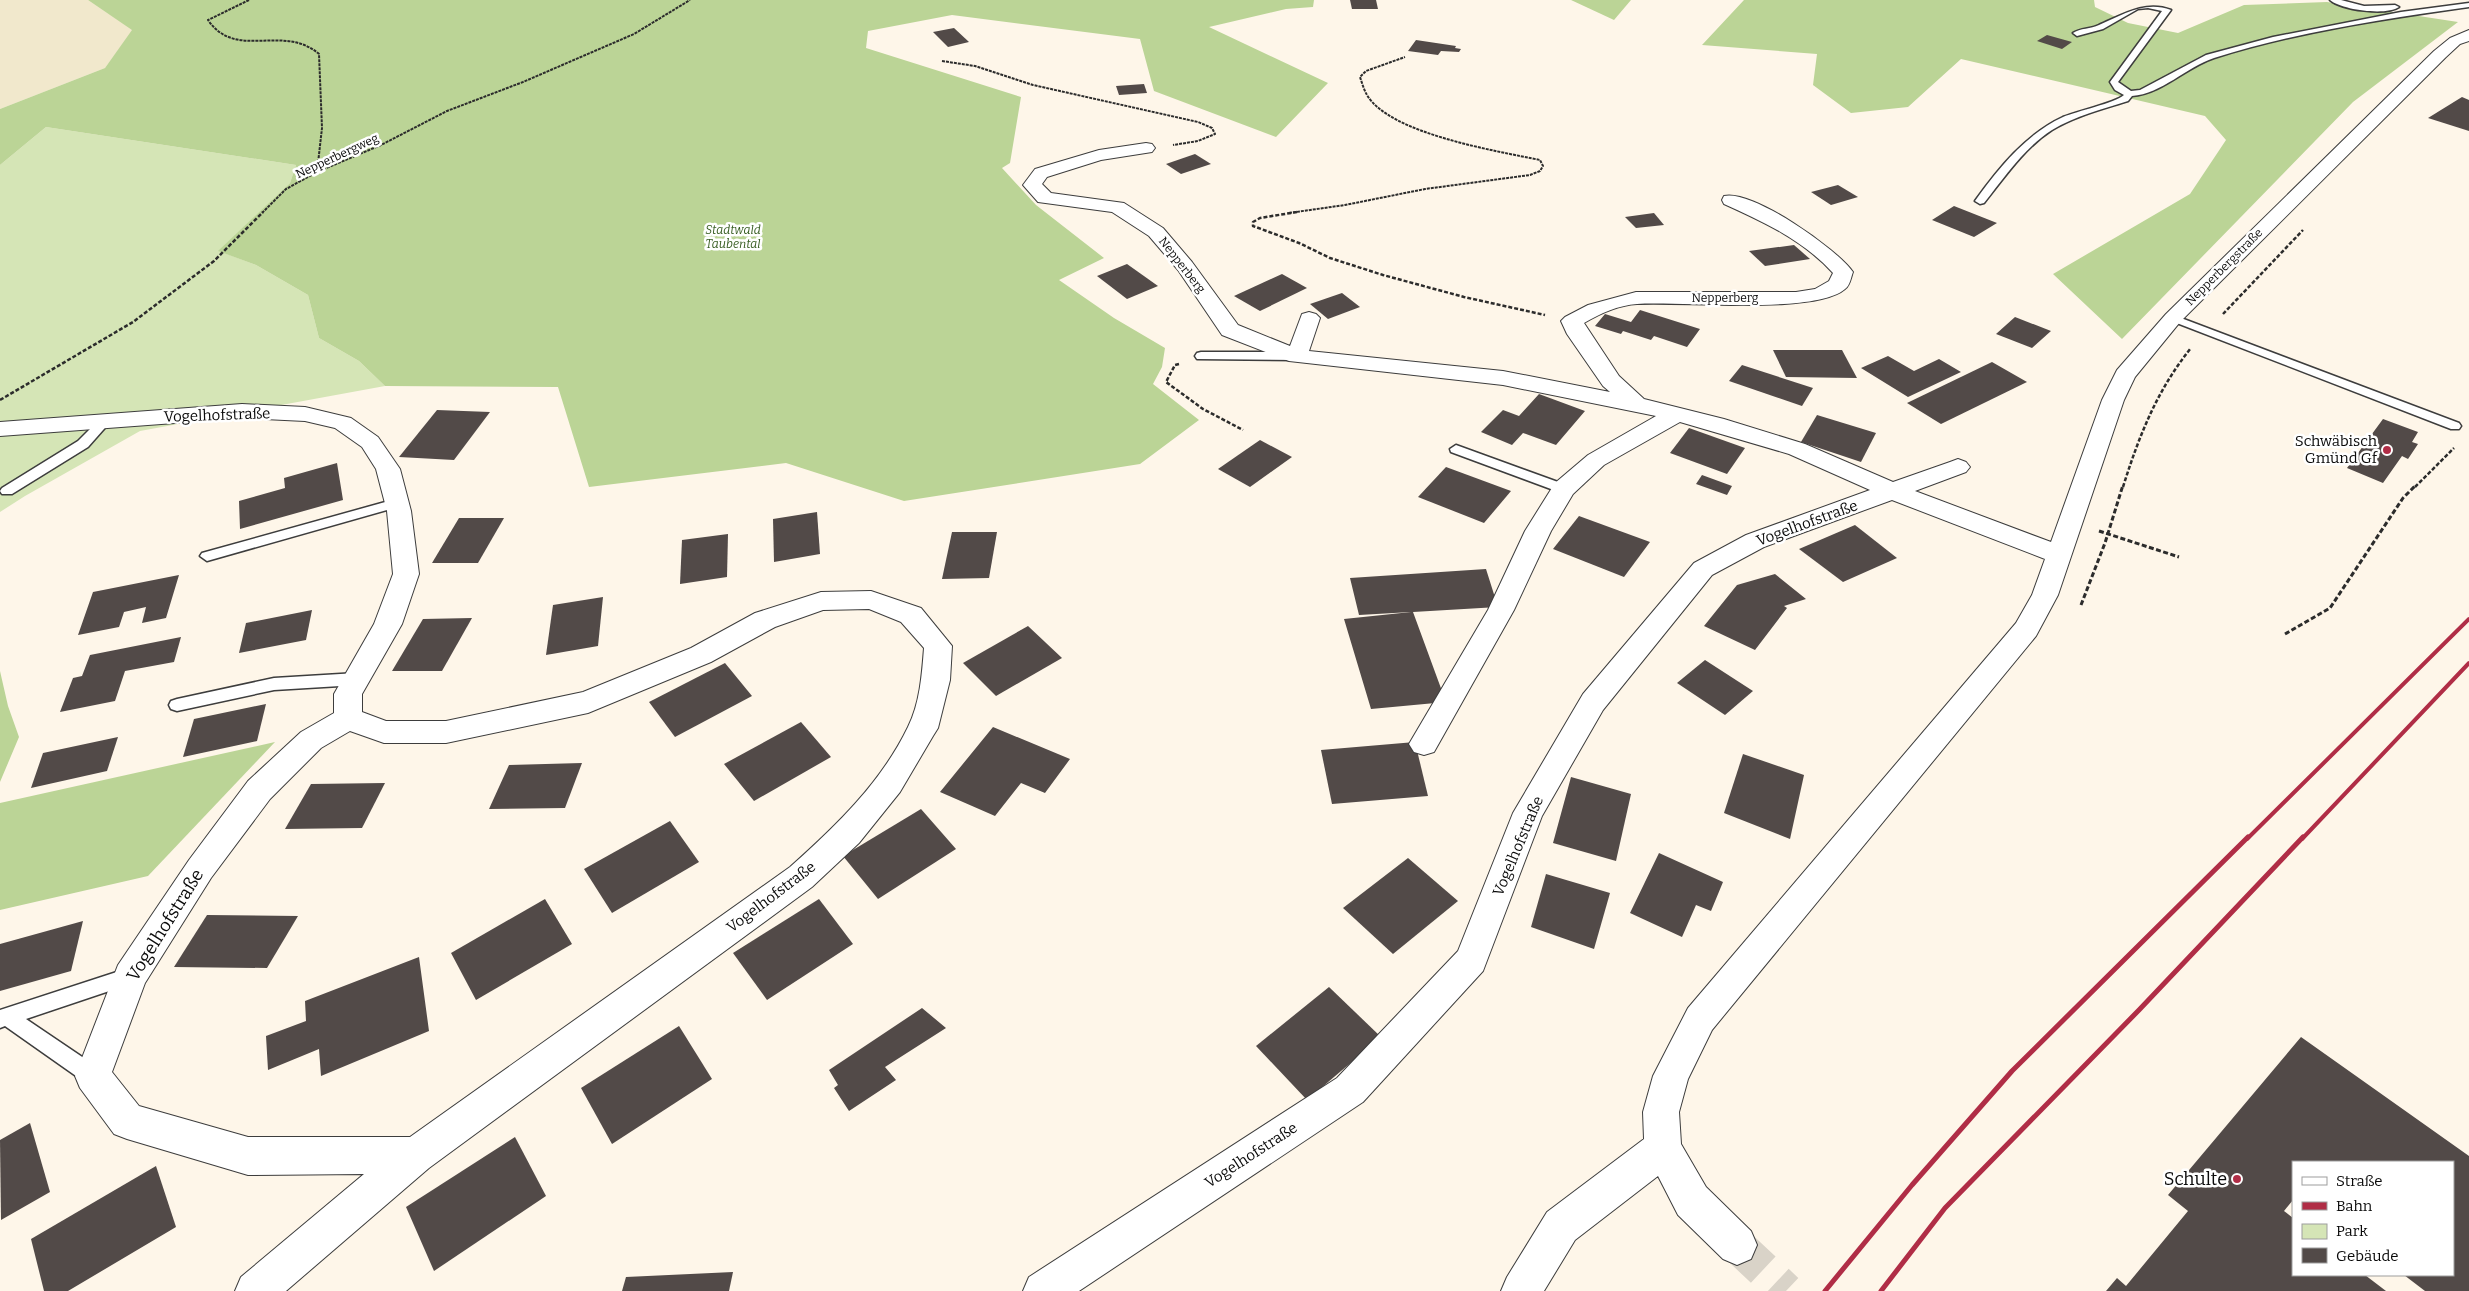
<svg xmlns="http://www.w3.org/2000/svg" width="2469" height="1291" viewBox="0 0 2469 1291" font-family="Bitter,serif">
	<rect width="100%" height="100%" fill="#fef6e9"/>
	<polygon fill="#f1e8cc" points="0,0 88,0 133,30 105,68 0,109"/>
	<polygon fill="#d5e5b6" points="46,127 296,165 290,183 219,251 256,265 308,295 319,338 359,361 385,386 140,431 25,496 0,512 0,165"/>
	<g fill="#bbd496">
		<polygon points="88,0 1314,0 1313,7 1286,9 1209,27 1328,83 1276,137 1154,91 1140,39 952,15 868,31 866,48 1021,97 1010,163 1002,168 1036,205 1104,258 1059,280 1114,318 1165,348 1162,367 1153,384 1199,420 1140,464 904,501 786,463 589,487 558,387 385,386 359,361 319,338 308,295 256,265 218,251 290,183 296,165 46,127 0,165 0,109 105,68 132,30"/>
		<polygon points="1571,0 1631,0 1614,20"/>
		<polygon points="1744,0 2094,0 2095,7 2128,23 2178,33 2244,5 2327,2 2458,22 2353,102 2122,339 2053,274 2190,194 2226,140 2205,116 1961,59 1908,107 1851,113 1813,85 1817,54 1702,45"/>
		<polygon points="0,671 8,706 19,737 0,782"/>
		<polygon points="275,742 148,876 0,910 0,803"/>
	</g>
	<g fill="#524a48">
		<polygon points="1350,0 1376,0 1378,9 1352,9"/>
		<polygon points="954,28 969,42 948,47 933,32"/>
		<polygon points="2047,35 2072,42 2062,49 2037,41"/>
		<polygon points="1416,40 1456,46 1455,48 1461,49 1459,52 1441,51 1438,55 1408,51"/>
		<polygon points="1144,84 1147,93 1119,95 1116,86"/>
		<polygon points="2462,97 2469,100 2469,131 2428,118"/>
		<polygon points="1195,154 1211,164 1181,174 1166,164"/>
		<polygon points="1838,185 1858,197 1831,205 1811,192"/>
		<polygon points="1954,206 1997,223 1974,237 1932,220"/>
		<polygon points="1654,213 1664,225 1636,228 1625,217"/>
		<polygon points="1794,245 1810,259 1765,266 1749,251"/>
		<polygon points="1127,264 1158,286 1127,299 1097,276"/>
		<polygon points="1282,274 1307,288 1260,311 1234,296"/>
		<polygon points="1342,293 1360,307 1328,319 1310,304"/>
		<polygon points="1640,310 1700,329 1687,347 1654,336 1651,340 1623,331 1621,334 1595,326 1605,314 1631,322"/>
		<polygon points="2015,317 2051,331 2032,348 1996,334"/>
		<polygon points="1773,350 1842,350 1857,378 1786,377"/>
		<polygon points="1888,356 1914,371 1939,359 1961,372 1908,397 1861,368"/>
		<polygon points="1992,362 2027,382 1941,424 1907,403"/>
		<polygon points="1742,365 1813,388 1802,406 1729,381"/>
		<polygon points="1539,394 1585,411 1556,445 1523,433 1512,445 1481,432 1503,410 1519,416"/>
		<polygon points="437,410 490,412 454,460 399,457"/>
		<polygon points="1817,415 1876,433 1861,462 1801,442"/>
		<polygon points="2383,419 2418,432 2412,442 2418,444 2408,459 2402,456 2383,483 2347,468"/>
		<polygon points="1689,428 1745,448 1727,474 1670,453"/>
		<polygon points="1260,440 1292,457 1250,487 1218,469"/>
		<polygon points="337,463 343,500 240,529 239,501 285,488 284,478"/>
		<polygon points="1446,467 1511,491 1484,523 1418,497"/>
		<polygon points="1702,475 1732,486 1727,495 1696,484"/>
		<polygon points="817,512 820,554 774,562 773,519"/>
		<polygon points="1579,516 1650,542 1624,577 1553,549"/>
		<polygon points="459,518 504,518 478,563 432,563"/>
		<polygon points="1855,525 1897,558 1843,582 1799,549"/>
		<polygon points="952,532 997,532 989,578 942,579"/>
		<polygon points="728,534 727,577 680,584 682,540"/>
		<polygon points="1486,569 1498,607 1413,612 1446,702 1371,709 1344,619 1411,612 1359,615 1350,578"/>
		<polygon points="1775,574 1806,599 1784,606 1787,608 1755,650 1704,626 1737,585"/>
		<polygon points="179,575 166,618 142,623 146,607 124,612 119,627 78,635 93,592"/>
		<polygon points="603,597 598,646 546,655 553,605"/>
		<polygon points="312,610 306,640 239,653 246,623"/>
		<polygon points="472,618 442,671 392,671 423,619"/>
		<polygon points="1028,626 1062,658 996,696 963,663"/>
		<polygon points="181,637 174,662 125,671 115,701 60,712 73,678 82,676 90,655"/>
		<polygon points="1705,660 1753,691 1725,715 1677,683"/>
		<polygon points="725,663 752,696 675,737 649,702"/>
		<polygon points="266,704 257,741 183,757 194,719"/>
		<polygon points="801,722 831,757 754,801 724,764"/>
		<polygon points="993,727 1070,759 1045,793 1021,783 995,816 940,792"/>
		<polygon points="118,737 107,771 31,788 43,753"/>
		<polygon points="1415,742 1428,796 1332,804 1321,750"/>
		<polygon points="1743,754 1804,775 1790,839 1724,813"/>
		<polygon points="582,763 565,808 489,809 509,765"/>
		<polygon points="1571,777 1631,794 1616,861 1553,843"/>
		<polygon points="385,783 362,828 285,829 311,784"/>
		<polygon points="921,809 956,849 878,899 843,856"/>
		<polygon points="670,821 699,862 612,913 584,869"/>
		<polygon points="1659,853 1723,882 1711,911 1696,905 1682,937 1630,913"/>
		<polygon points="1408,858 1458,901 1393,954 1343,908"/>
		<polygon points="1546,874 1610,893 1594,949 1531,927"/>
		<polygon points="545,899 572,944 476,1000 451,953"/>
		<polygon points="819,899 853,944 767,1000 733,953"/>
		<polygon points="207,915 298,916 267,968 174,967"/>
		<polygon points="83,921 71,971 0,991 0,944"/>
		<polygon points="419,957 429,1031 321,1076 319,1049 268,1070 266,1036 306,1021 305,1001"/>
		<polygon points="1329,987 1381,1037 1307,1100 1256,1046"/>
		<polygon points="922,1008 946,1028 885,1067 896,1080 849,1111 834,1088 838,1085 829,1070"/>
		<polygon points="679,1026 712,1079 612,1144 581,1088"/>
		<polygon points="2301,1037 2469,1156 2469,1291 2425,1291 2404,1275 2453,1275 2453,1162 2293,1162 2293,1200 2284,1211 2293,1218 2293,1275 2365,1275 2386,1291 2106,1291 2117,1278 2126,1286 2188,1211 2168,1195"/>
		<polygon points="30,1123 50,1192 1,1220 0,1140"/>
		<polygon points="515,1137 546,1196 434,1271 406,1207"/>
		<polygon points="156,1166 176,1227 68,1291 44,1291 31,1239"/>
		<polygon points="733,1272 729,1291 622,1291 626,1277"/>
	</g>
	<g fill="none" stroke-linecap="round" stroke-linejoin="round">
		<polyline stroke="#d9d3c8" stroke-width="36" stroke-dasharray="36 18" stroke-linecap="butt" points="1737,1245 1786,1291"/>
		<defs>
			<g id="lane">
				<path d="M2330,0H2341L2364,6L2395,5L2399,7C2386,16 2342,10 2330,0Z"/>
				<path d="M2469,3V7C2384,19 2296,32 2214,58C2186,67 2162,94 2132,96L2128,101C2103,109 2075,116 2052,130C2024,148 2004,178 1984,203L1980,204L1975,201C1998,169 2026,134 2063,117C2077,111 2115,103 2124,95L2115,90L2110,82L2162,11L2148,8L2138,9L2103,29L2077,36L2073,33C2080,28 2091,29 2099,25C2122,15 2145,0 2171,10L2118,82L2131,91L2140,90L2206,55L2273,37L2401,12Z"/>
				<polygon points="2173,315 2459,423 2461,426 2459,429 2451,429 2169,320 2167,318"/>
				<polygon points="1201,352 1297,352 1303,356 1297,360 1197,359 1195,356 1197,353"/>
				<polygon points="105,417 111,421 88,447 12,494 2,494 0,491 2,488 78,441 101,418"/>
				<polygon points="1456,445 1569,486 1571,489 1569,492 1559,492 1451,452 1450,449"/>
				<polygon points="396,499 403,503 401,506 207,561 200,556 202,553"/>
				<polygon points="357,673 362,675 365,679 362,683 357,685 274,690 177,711 171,709 169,705 171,701 177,699 274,678"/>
				<polygon points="129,968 136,970 138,976 136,982 26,1019 100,1069 103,1076 100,1083 93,1085 86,1083 5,1026 0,1028 0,1010"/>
			</g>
			<g id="street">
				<path d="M2469,30V41L2460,44L2446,57L2180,322L2135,377L2124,400L2058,595L2036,636L1712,1030L1688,1079L1679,1112L1681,1144L1706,1187L1751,1231L1757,1245L1751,1259L1737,1265L1723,1259L1678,1215L1658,1176L1575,1240L1544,1291H1501L1507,1277L1547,1212L1644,1139L1643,1112L1653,1076L1688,1008L2016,623L2032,595L2045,559L1892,500L1764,547L1712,575L1603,710L1542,816L1483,971L1363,1102L1079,1291H1023L1029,1277L1337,1078L1458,951L1513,813L1583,694L1694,563L1746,535L1870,490L1789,454L1680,422L1604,465L1573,494L1551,531L1514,610L1434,752L1424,755L1414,752L1409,744L1488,610L1525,531L1555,483L1588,455L1656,416L1503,385L1289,361L1222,335L1178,270L1149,236L1112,212L1038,202L1023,185L1035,169L1099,150L1146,143L1152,144L1155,148L1152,152L1101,160L1047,177L1042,184L1051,193L1124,203L1163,228L1192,262L1238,325L1290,346L1302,314L1309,312L1316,314L1320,318L1309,351L1503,371L1610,392L1603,386L1567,334L1561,321L1565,317L1588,305L1636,292H1796L1815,289L1829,281L1833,273C1803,240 1764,222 1724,204L1722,200L1724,196C1752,189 1837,249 1853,272C1851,277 1850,286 1845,289C1815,315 1681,301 1637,304C1619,305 1599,314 1584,323L1619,376L1644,399L1724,419L1805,444L1893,482L1950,462L1958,459L1966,462L1970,467L1966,472L1915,491L2051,542L2102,400L2117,370L2166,314L2434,51L2450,38Z"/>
				<path d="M242,404L305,407L351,418L378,437L400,469L411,511L419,574L402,624L362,694V712L386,721H446L583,692L691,648L755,613L821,592L871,591L921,608L952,646L950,680L938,728L933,736L900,792L859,843L812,887L429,1168L286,1291H235L241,1277L364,1174L248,1175L127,1139L114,1134L80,1088L75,1076L118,965L189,860L248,781L301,732L334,713V694L374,624L393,574L387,511L376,469L362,447L335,428L305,421L242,418L0,436V422ZM869,609L901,622L924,648C922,674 920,703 908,727C881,783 835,827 790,867L410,1137H248L139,1106L112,1072L145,983L211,878L270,799L321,748L350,731L384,743H446L588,713L711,662L775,627L823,610Z"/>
			</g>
		</defs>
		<use href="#lane" stroke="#3d3d3d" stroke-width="3"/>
		<use href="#street" stroke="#3d3d3d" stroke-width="2"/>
		<g stroke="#2c2c2c" stroke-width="2" stroke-dasharray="3 1" stroke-linecap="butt">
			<path d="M249,0L208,20C236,61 283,23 319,54L322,128L317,172"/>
			<polyline points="942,61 975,66 1033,85 1198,122 1212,128 1215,134 1198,141 1173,145"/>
			<polyline points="262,213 286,189 317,172 381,145 447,111 523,82 634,34 690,0"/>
			<path d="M1289,213L1345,205L1425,189L1530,175L1540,171L1543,166L1540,160C1497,151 1390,134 1367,95C1364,90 1362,83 1360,77L1366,71L1405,57"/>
		</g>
		<g stroke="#2c2c2c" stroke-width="2.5" stroke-dasharray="4 2" stroke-linecap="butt">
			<polyline points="1297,212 1260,218 1253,222 1253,226 1299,243 1330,258 1383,275 1464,297 1545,315"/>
			<polyline points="2223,314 2303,230"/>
			<polyline points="1179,364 1175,365 1166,382 1203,409 1243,430"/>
			<polyline points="0,400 133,322 214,261 263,212"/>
			<path d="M2123,487C2139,436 2157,390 2191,348"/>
			<polyline points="2415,487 2454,448"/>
		</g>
		<g stroke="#2c2c2c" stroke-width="3" stroke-dasharray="5 2.5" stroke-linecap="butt">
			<polyline points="2099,531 2179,557"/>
			<polyline points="2081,605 2105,543 2123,485"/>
			<polyline points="2285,634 2330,608 2403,498 2416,485"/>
		</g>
		<use href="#lane" fill="#fff" fill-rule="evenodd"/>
		<use href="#street" fill="#fff" fill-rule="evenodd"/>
		<g stroke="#b02d46" stroke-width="4">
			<polyline points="2247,839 2469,619"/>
			<polyline points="2302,839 2469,663"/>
		</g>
		<g stroke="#b02d46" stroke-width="5">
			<polyline points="1825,1291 1912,1185 2012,1071 2248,837"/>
			<polyline points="1881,1291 1945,1208 2139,1010 2303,837"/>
		</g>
	</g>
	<g fill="#b02d46" stroke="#fff" stroke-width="2">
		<circle cx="2387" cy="450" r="5"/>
		<circle cx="2237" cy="1179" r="5"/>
	</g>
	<g text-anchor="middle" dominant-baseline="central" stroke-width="5" stroke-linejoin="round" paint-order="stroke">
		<g font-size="12" fill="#0a0a0a" stroke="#fff">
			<text transform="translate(337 156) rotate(-25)">Nepperbergweg</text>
			<text transform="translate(1182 265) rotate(52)">Nepperberg</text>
			<text transform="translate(2224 267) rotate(-45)">Nepperbergstraße</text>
			<text x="1725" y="298">Nepperberg</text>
		</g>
		<g font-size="12" font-style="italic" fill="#365c20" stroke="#fff">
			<text x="733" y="230">Stadtwald<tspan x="733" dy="14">Taubental</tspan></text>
		</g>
		<g font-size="15" fill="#0a0a0a" stroke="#fff">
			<text transform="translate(217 415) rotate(-2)">Vogelhofstraße</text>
			<text transform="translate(1807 523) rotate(-20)">Vogelhofstraße</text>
			<text transform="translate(1518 846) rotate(-67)">Vogelhofstraße</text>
			<text transform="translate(771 897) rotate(-37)">Vogelhofstraße</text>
			<text transform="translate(1251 1155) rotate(-33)">Vogelhofstraße</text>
		</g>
		<g font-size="15" fill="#0a0a0a" stroke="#fff" text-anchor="end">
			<text x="2377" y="441">Schwäbisch<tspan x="2377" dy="17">Gmünd Gf</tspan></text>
		</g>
		<g font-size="18" fill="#0a0a0a" stroke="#fff">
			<text transform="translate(165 925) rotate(-58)">Vogelhofstraße</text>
		</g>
		<g font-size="18" fill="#0a0a0a" stroke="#fff" text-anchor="end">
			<text x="2227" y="1179">Schulte</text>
		</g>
	</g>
	<rect x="2292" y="1161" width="162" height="115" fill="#ffffff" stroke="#9d9d9d"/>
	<rect x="2302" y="1177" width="25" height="8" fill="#ffffff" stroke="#9d9d9d"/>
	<text x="2336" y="1186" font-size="15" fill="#0a0a0a">Straße</text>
	<rect x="2302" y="1202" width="25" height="8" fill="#b02d46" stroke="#9d9d9d"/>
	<text x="2336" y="1211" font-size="15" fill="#0a0a0a">Bahn</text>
	<rect x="2302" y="1224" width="25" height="15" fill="#d5e5b6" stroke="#9d9d9d"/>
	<text x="2336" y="1236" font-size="15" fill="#0a0a0a">Park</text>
	<rect x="2302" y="1248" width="25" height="15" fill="#524a48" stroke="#9d9d9d"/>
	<text x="2336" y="1261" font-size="15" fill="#0a0a0a">Gebäude</text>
</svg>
